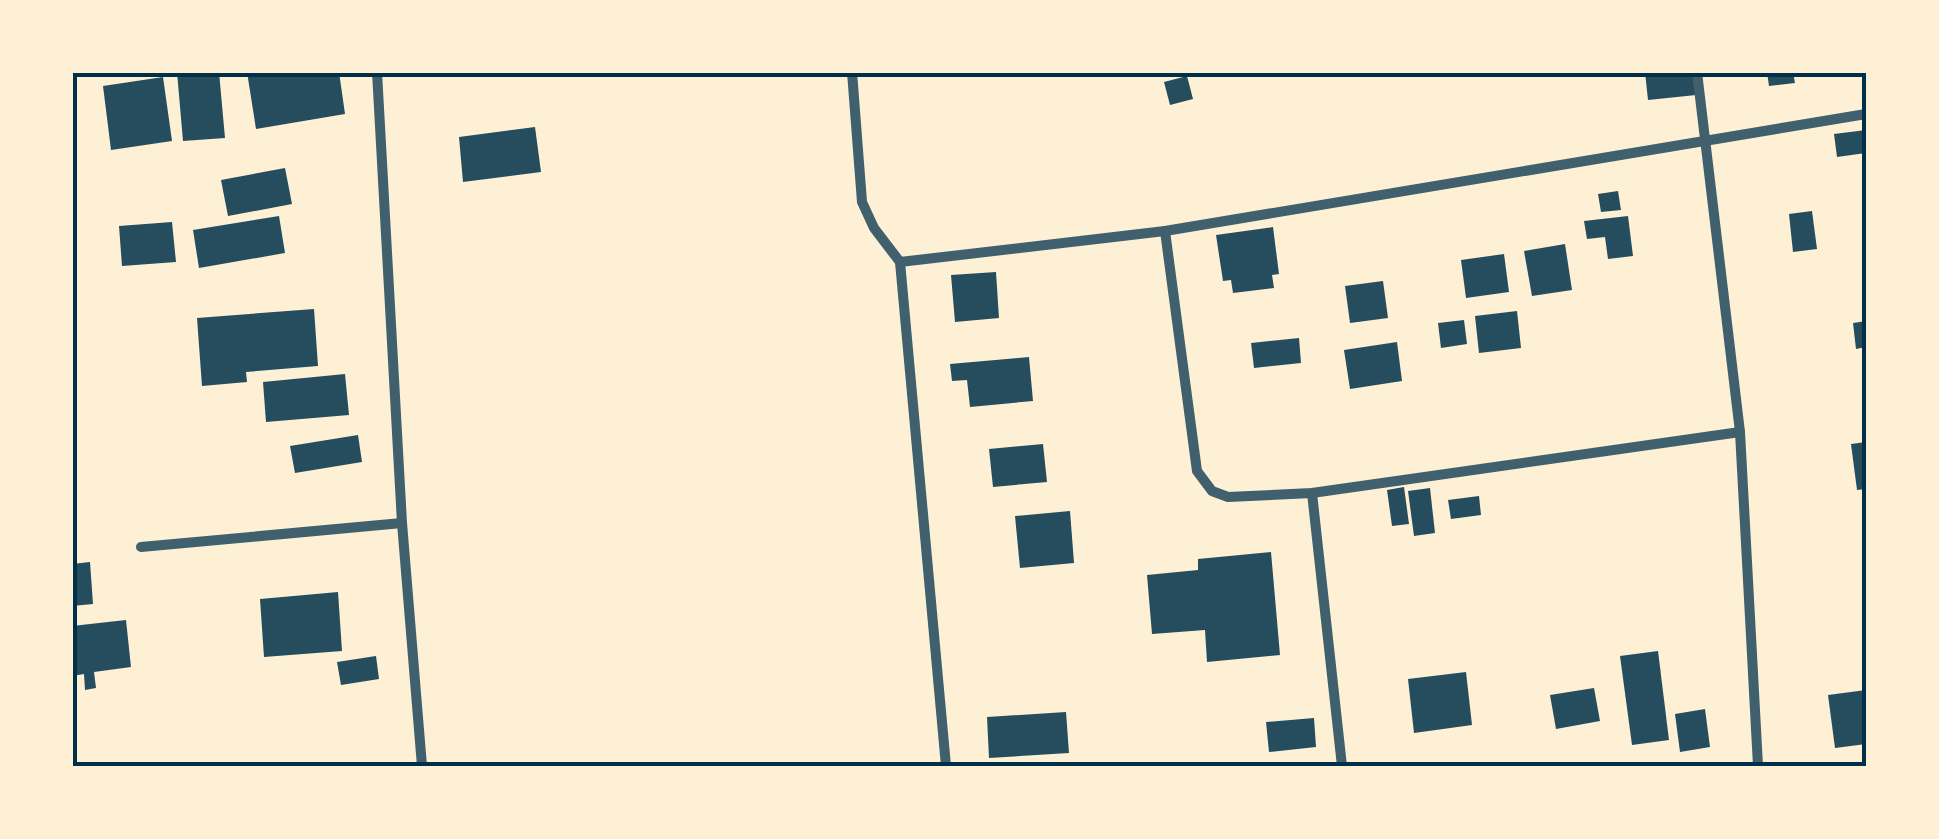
<svg xmlns="http://www.w3.org/2000/svg" width="1939" height="839" viewBox="0 0 1939 839" font-family="'Noto Sans',sans-serif">
	<rect width="100%" height="100%" fill="#fdf0d5"/>
	<g fill="#264d5e">
		<polygon points="177,72 219,72 225,138 183,141"/>
		<polygon points="247,72 339,72 345,114 256,129"/>
		<polygon points="1645,72 1694,72 1696,95 1648,100"/>
		<polygon points="1767,72 1793,72 1795,83 1769,86"/>
		<polygon points="1187,76 1193,99 1170,105 1164,82"/>
		<polygon points="163,77 172,141 111,150 103,86"/>
		<polygon points="535,127 541,172 463,182 459,137"/>
		<polygon points="1866,130 1866,153 1837,157 1834,134"/>
		<polygon points="285,168 292,204 228,216 221,180"/>
		<polygon points="1618,191 1621,210 1601,212 1598,194"/>
		<polygon points="1812,211 1817,249 1793,252 1789,214"/>
		<polygon points="279,216 285,253 199,268 193,230"/>
		<polygon points="1628,216 1633,256 1608,259 1605,237 1587,239 1584,221"/>
		<polygon points="172,222 176,262 122,266 119,226"/>
		<polygon points="1273,227 1279,274 1272,275 1274,288 1233,293 1231,280 1223,281 1216,235"/>
		<polygon points="1565,244 1572,290 1532,296 1524,251"/>
		<polygon points="1504,254 1509,292 1466,298 1461,260"/>
		<polygon points="996,272 999,318 955,322 951,275"/>
		<polygon points="1383,281 1388,318 1350,323 1345,286"/>
		<polygon points="314,309 318,366 246,372 247,382 202,386 197,318"/>
		<polygon points="1517,311 1521,348 1479,353 1475,316"/>
		<polygon points="1464,320 1467,344 1441,348 1438,323"/>
		<polygon points="1866,321 1866,347 1856,349 1853,323"/>
		<polygon points="1299,338 1301,363 1254,368 1251,343"/>
		<polygon points="1397,342 1402,381 1350,389 1344,350"/>
		<polygon points="1029,357 1033,401 970,407 967,380 952,381 950,364"/>
		<polygon points="345,374 349,415 266,422 263,382"/>
		<polygon points="358,435 362,462 295,473 290,446"/>
		<polygon points="1866,442 1866,489 1857,490 1851,444"/>
		<polygon points="1043,444 1047,482 993,487 989,449"/>
		<polygon points="1404,487 1409,524 1392,526 1387,490"/>
		<polygon points="1430,488 1435,533 1414,536 1408,491"/>
		<polygon points="1479,496 1481,515 1451,519 1448,500"/>
		<polygon points="1070,511 1074,563 1020,568 1015,516"/>
		<polygon points="1271,552 1280,655 1207,662 1205,630 1152,634 1147,575 1198,570 1198,559"/>
		<polygon points="90,562 93,604 72,606 72,564"/>
		<polygon points="338,592 342,651 264,657 260,599"/>
		<polygon points="126,620 131,667 94,672 96,688 85,690 84,674 72,676 72,626"/>
		<polygon points="1658,651 1669,740 1632,745 1620,656"/>
		<polygon points="376,656 379,679 341,685 337,662"/>
		<polygon points="1466,672 1472,725 1414,733 1408,679"/>
		<polygon points="1594,688 1600,721 1556,729 1550,695"/>
		<polygon points="1866,690 1866,744 1835,748 1828,695"/>
		<polygon points="1705,709 1710,747 1680,752 1675,714"/>
		<polygon points="1066,712 1069,753 989,758 987,717"/>
		<polygon points="1314,718 1316,747 1269,752 1266,722"/>
	</g>
	<g fill="none" stroke-linecap="round" stroke-linejoin="round">
		<g stroke="#3f606c" stroke-width="10">
			<polyline points="377,72 402,523 422,766"/>
			<polyline points="852,72 862,202 874,228 900,262 946,766"/>
			<polyline points="1697,72 1740,432 1758,766"/>
			<polyline points="1165,231 1197,471 1212,491 1228,497 1312,493 1740,432"/>
			<polyline points="900,262 1165,231 1866,114"/>
			<polyline points="1312,493 1342,766"/>
			<polyline points="141,547 402,523"/>
		</g>
	</g>
	<rect width="1939" height="839" fill="none" stroke="#fdf0d5" stroke-width="150"/>
	<rect x="75" y="75" width="1789" height="689" fill="none" stroke="#003049" stroke-width="4"/>
</svg>
